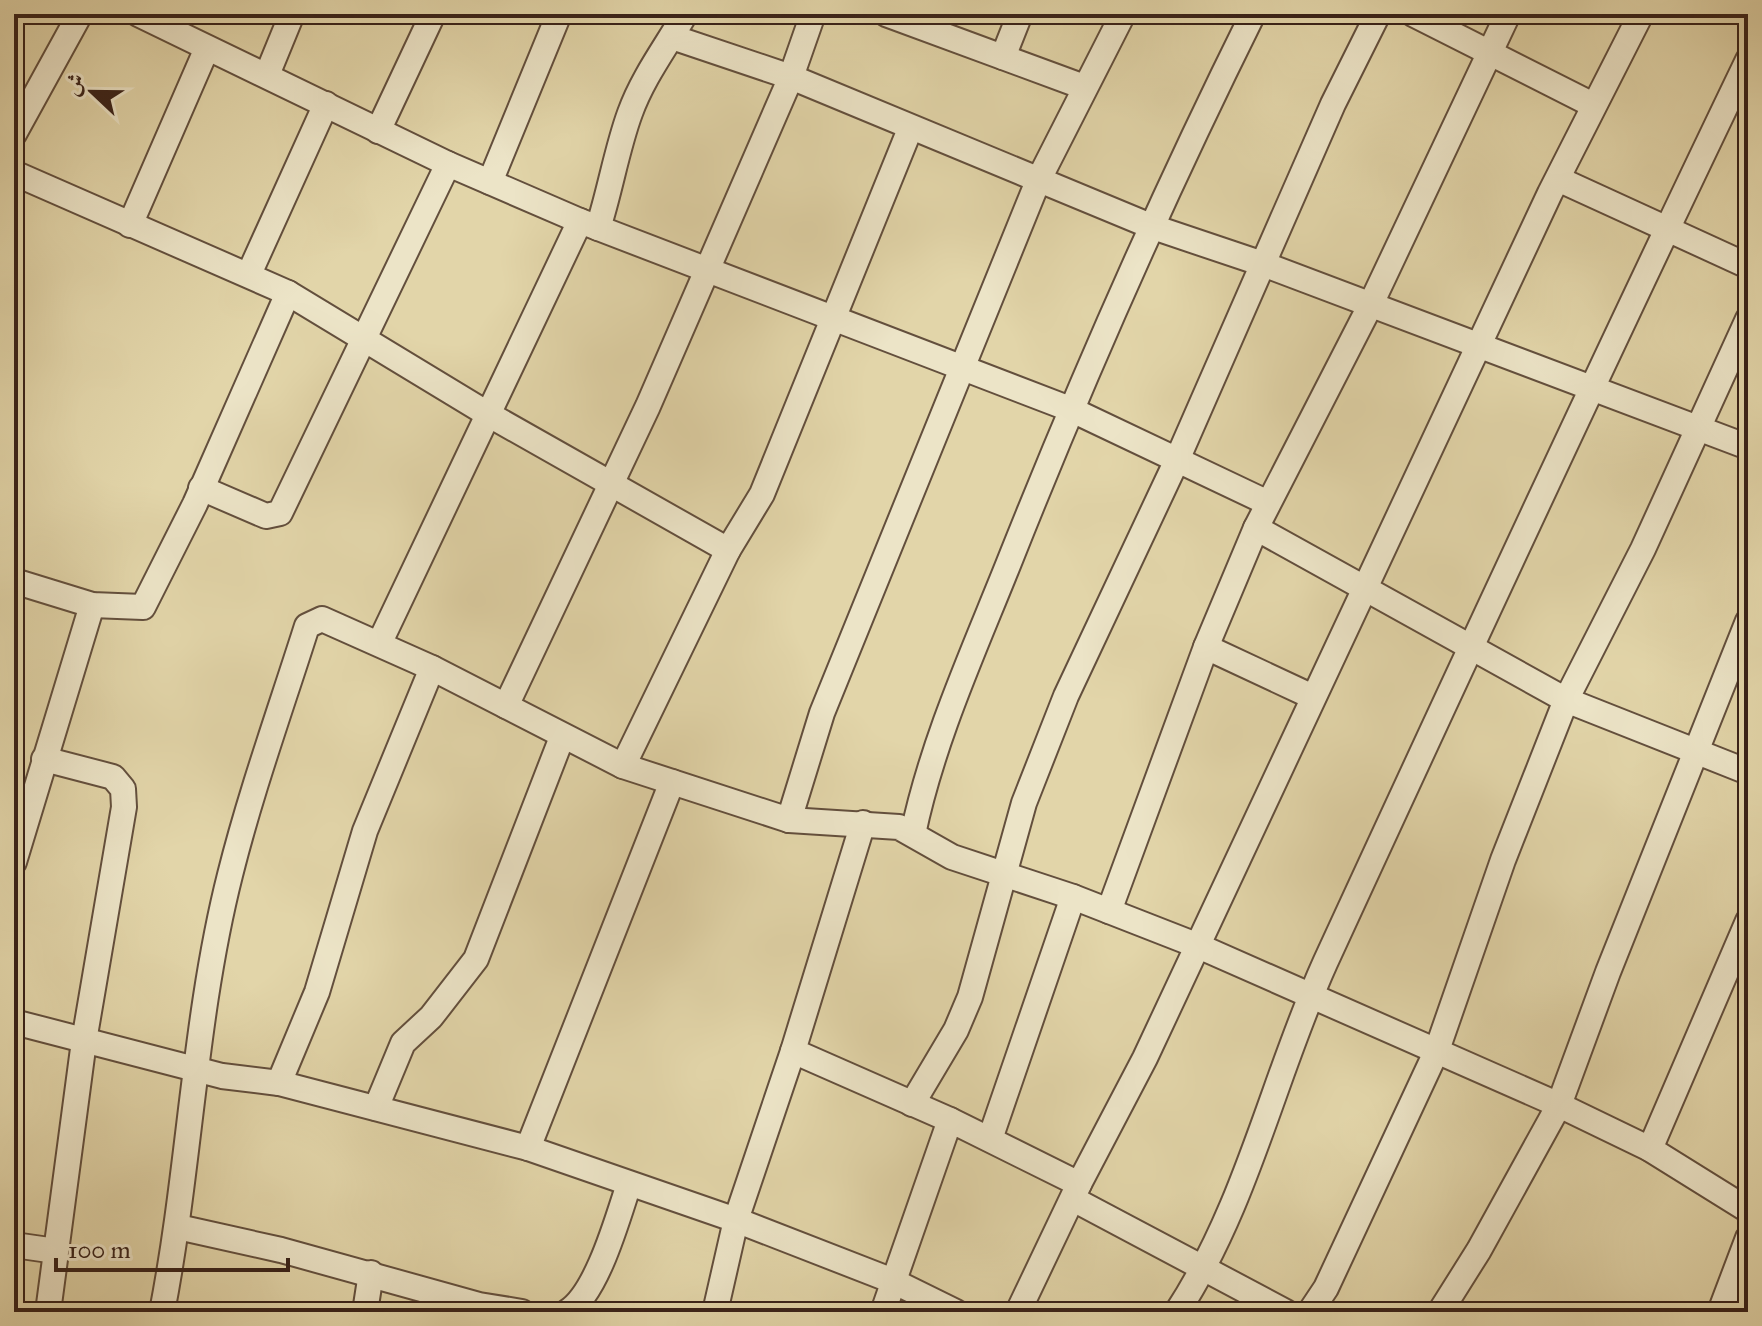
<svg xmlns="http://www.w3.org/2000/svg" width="1762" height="1326" viewBox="0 0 1762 1326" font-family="'IM FELL Great Primer',Amiri,serif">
	<rect width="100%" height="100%" fill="#e2d5a9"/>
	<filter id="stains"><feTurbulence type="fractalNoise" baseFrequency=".0025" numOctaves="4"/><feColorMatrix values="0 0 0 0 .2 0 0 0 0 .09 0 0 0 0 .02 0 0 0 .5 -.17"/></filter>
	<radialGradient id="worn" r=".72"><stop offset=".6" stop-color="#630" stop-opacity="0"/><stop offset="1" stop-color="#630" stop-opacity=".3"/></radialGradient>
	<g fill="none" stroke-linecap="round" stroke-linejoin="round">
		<defs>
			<g id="minor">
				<polyline points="138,14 448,164 580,221 1070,409 1268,503"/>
				<polyline points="886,14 1084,87"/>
				<polyline points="1413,14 1593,105"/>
				<polyline points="672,37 791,77 1153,227 1263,264 1748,447"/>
				<polyline points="1003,57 1020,14"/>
				<polyline points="267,75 292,14"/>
				<polyline points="378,131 433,14"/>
				<polyline points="14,134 80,14"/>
				<polyline points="14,173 288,293 486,413 728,550"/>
				<polyline points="1558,179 1748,266"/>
				<polyline points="490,182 559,14"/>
				<polyline points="130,225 207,48"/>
				<path d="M598,228C610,191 617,148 630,113C643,77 666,47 685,14"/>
				<polyline points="249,274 326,104"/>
				<polyline points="201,488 266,516 280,513 448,164"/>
				<polyline points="1256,528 1566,700 1748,772"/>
				<polyline points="14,581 92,605 143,607 195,504 288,293"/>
				<polyline points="380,642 580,221"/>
				<polyline points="1206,647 1313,697"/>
				<polyline points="506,706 648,406 791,77 813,14"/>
				<polyline points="44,759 113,777 123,789 124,807 84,1041 48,1312"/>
				<polyline points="623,766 728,550 762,494 910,129"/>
				<polyline points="789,820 822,713 1038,181 1123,14"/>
				<polyline points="863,823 793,1051 950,1120"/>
				<path d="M913,834C933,738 976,646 1012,555C1085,372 1165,191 1253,14"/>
				<polyline points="14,862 92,605"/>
				<polyline points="1109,911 1206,647 1256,528 1370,306 1508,14"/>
				<polyline points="14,1022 222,1076 279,1083 317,992 365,831 432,668"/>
				<polyline points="279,1083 528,1148 736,1220 893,1281 956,1312"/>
				<polyline points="912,1104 956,1030 970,997 1024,803 1066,696 1177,460 1333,104 1378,14"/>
				<polyline points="376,1108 403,1043 431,1017 476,959 562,737"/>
				<polyline points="990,1139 1073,897"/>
				<polyline points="528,1148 672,782"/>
				<polyline points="1650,1149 1748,921"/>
				<polyline points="1073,1199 1286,1312"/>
				<polyline points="178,1227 281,1250 479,1305 522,1312"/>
				<polyline points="14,1245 56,1251"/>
				<path d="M162,1312C190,1168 194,1017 230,875C251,791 281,708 307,626L322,619L432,668L623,766L789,820L899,827L952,857L1073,897L1196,945L1559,1105L1650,1149L1748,1210"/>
				<polyline points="365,1312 371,1273"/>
				<path d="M567,1312C597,1294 618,1217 629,1184"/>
				<polyline points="715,1312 736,1220 793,1051"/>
				<polyline points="883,1312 950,1120 1079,1184 1145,1058 1550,193 1641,14"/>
				<polyline points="1018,1312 1079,1184"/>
				<path d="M1177,1312C1247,1205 1273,1078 1325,963C1464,661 1604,359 1748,60"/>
				<polyline points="1310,1312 1326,1288 1437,1050 1503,860 1566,700 1643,549 1748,319"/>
				<polyline points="1440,1312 1479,1250 1559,1105 1608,972 1748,621"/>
				<polyline points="1720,1312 1748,1238"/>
			</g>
		</defs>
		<use href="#minor" stroke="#634f3d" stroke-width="28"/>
		<use href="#minor" stroke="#ece4c7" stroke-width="24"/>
	</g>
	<rect width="1762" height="1326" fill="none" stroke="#e2d5a9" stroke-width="48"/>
	<rect x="16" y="16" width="1730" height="1294" fill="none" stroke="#392219" stroke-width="4"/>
	<rect x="24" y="24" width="1714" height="1278" fill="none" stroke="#392219" stroke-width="2"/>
	<g transform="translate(92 92) rotate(292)" stroke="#ece4c7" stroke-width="6" paint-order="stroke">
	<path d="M0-6L14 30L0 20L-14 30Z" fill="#392219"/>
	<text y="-12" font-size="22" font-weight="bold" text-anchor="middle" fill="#392219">ش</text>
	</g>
	<path d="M56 1258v12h232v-12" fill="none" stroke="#392219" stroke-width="4"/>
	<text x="68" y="1258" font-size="24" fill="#392219" stroke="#ece4c7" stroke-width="6" paint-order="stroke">100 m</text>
	<rect width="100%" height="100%" filter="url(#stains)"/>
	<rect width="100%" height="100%" fill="url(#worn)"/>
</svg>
